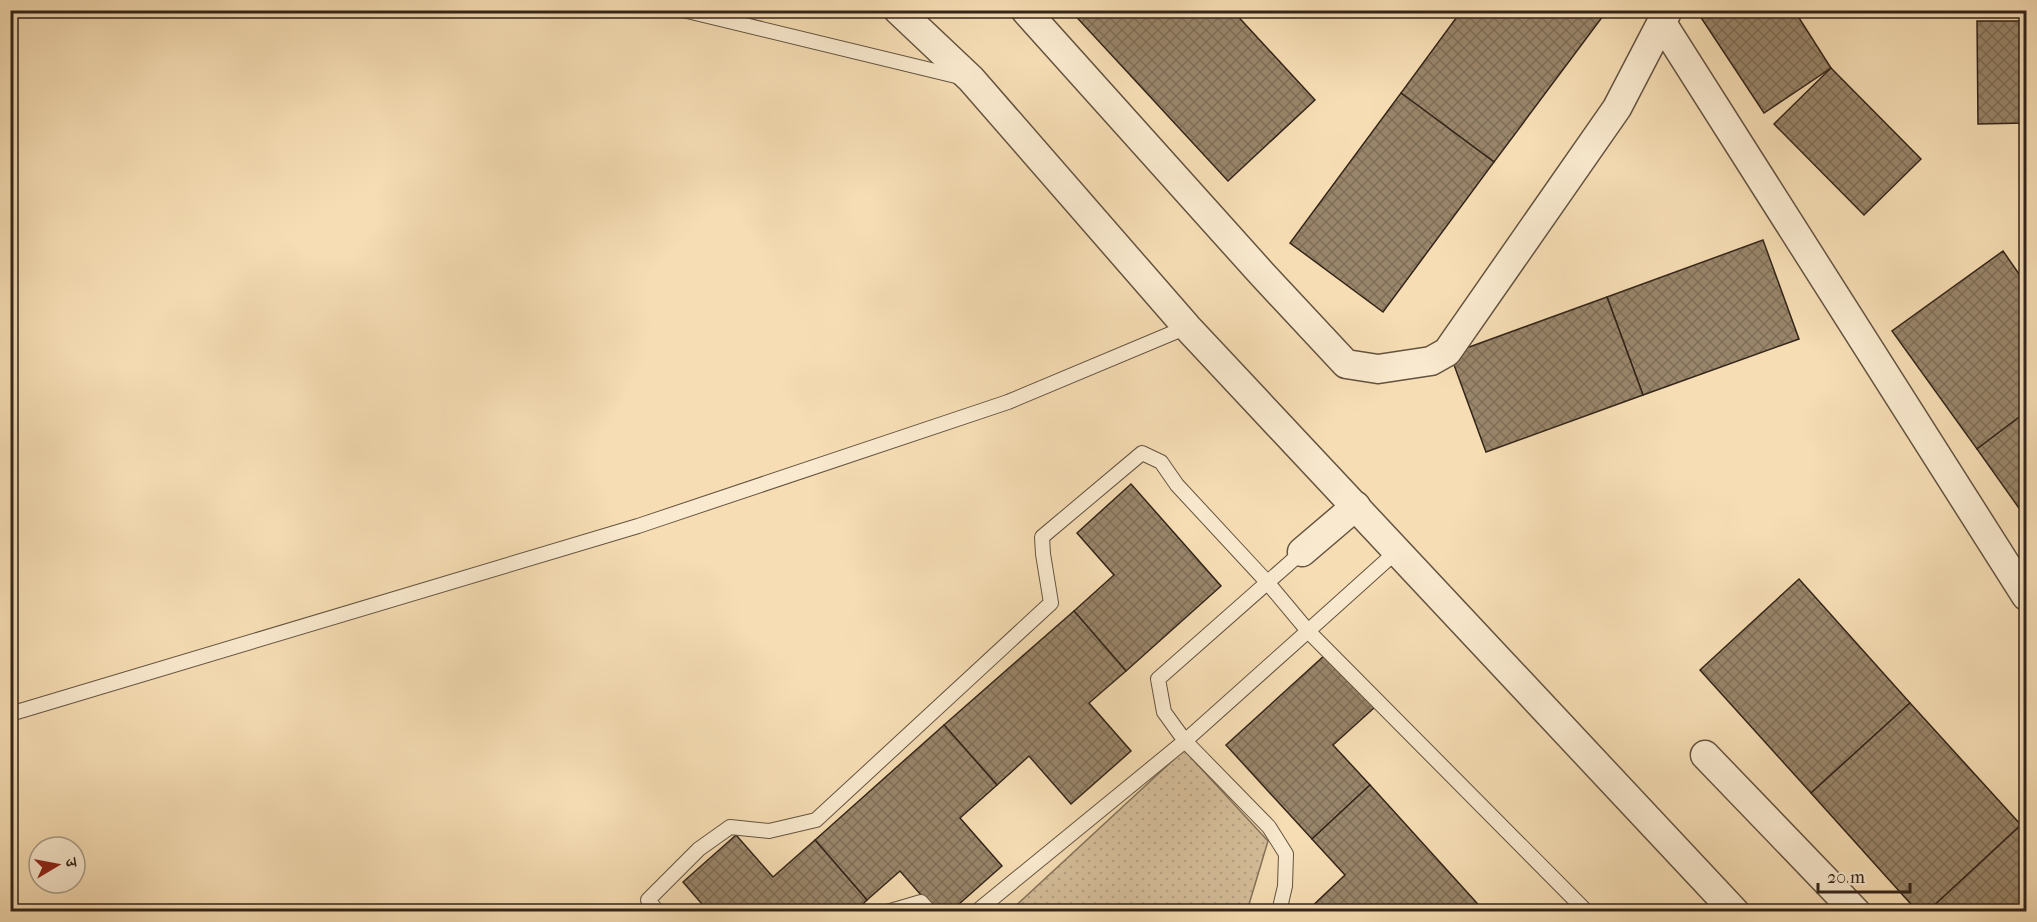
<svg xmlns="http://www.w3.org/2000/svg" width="2037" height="922" viewBox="0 0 2037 922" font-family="'IM FELL French Canon','Noto Serif Devanagari',serif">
	<defs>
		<pattern id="grass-dots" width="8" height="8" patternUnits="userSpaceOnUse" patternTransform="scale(1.5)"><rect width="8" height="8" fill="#d5be9a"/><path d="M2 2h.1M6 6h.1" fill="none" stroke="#b7a384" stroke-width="1.8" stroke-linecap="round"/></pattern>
		<pattern id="building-cross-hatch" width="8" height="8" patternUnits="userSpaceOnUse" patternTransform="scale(1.5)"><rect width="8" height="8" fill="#99856a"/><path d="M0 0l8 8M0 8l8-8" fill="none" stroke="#7e6d56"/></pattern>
	</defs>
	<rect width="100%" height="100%" fill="#f6ddb4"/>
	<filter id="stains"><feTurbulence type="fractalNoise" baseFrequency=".00333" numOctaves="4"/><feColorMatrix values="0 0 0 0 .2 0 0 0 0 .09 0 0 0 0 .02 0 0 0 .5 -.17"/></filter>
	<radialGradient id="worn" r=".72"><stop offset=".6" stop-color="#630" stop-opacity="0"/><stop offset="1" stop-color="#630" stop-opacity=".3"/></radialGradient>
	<polygon fill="url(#grass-dots)" stroke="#84725a" stroke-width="1.5" points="1184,750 1268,841 1247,911 1009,912"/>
	<g fill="url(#building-cross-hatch)" stroke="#34251a" stroke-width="1.5">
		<polygon points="1070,10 1232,10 1315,100 1228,181"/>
		<polygon points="1462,10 1606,12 1494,162 1401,93"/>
		<polygon points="1696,10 1794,10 1831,68 1764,113"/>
		<polygon points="1977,21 2026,21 2026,123 1978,124"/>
		<polygon points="1831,68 1921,159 1864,215 1774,124"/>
		<polygon points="1401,93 1494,162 1383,312 1290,243"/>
		<polygon points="1763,240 1799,339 1643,395 1607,297"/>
		<polygon points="2003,251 2026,284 2026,412 1977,449 1892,331"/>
		<polygon points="1607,297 1643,395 1486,452 1450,354"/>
		<polygon points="2026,412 2026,518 1977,449"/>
		<polygon points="1131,484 1221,586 1126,671 1074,611 1114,575 1077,533"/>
		<polygon points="1799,579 1910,703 1811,793 1700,670"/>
		<polygon points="1074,611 1126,671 1089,703 1131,751 1071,804 1029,756 997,785 944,725"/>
		<polygon points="1326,654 1375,707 1333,745 1370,785 1312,839 1226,745"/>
		<polygon points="1910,703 2021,825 1927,912 1918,912 1811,793"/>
		<polygon points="944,725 997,785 960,818 1002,866 950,912 936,912 900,871 867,900 815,840"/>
		<polygon points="1370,785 1485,912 1306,912 1345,875 1312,839"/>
		<polygon points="2021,825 2026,831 2026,912 1927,912"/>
		<polygon points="736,835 773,877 815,840 867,900 855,912 709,912 683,882"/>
	</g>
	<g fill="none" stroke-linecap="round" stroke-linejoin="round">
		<defs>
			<g id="lane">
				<polyline points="683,10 960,77"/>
				<polyline points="1397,551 1308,631 1587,912"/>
				<polyline points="10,714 638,526 1008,402 1187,327"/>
				<polyline points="658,912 648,900 699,849 730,827 769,831 816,820 1051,603 1043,554 1042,537 1142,453 1161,462 1177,485 1267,582 1308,631 1185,741 1269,827 1286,854 1285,886 1279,912"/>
				<polyline points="887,912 921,902 930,912"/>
				<polyline points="976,912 1185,741 1164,712 1158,679 1302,552"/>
			</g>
			<g id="street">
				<polyline points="898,10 971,79 1187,327 1735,912"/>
				<polyline points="1025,10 1262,274 1346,364 1378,369 1431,361 1447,352 1617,108 1668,10"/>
				<polyline points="1662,23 2026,596"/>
				<polyline points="1302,552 1356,506"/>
				<polyline points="1705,755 1856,912"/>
			</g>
		</defs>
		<use href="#lane" stroke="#645340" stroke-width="16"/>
		<use href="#street" stroke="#645340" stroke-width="31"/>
		<use href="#lane" stroke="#f9e9ce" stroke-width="14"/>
		<use href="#street" stroke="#f9e9ce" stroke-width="28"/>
	</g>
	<rect width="2037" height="922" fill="none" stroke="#f6ddb4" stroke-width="36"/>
	<rect x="12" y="12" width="2013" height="898" fill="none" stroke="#34251a" stroke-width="3"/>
	<rect x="18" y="18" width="2001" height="886" fill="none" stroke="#34251a" stroke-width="1.5"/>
	<g transform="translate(57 865) rotate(80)"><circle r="28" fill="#f9e9ce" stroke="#aa9b86" stroke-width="1.5"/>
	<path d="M0-4.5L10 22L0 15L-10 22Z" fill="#8f2418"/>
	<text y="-9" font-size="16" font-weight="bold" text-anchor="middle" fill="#34251a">उ</text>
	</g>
	<path d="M1818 883v9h92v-9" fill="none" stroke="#34251a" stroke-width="3"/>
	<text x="1827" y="883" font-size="18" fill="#34251a" stroke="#f9e9ce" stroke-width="4.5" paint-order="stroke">20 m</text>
	<rect width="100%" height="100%" filter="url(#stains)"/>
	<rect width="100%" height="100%" fill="url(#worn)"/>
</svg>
